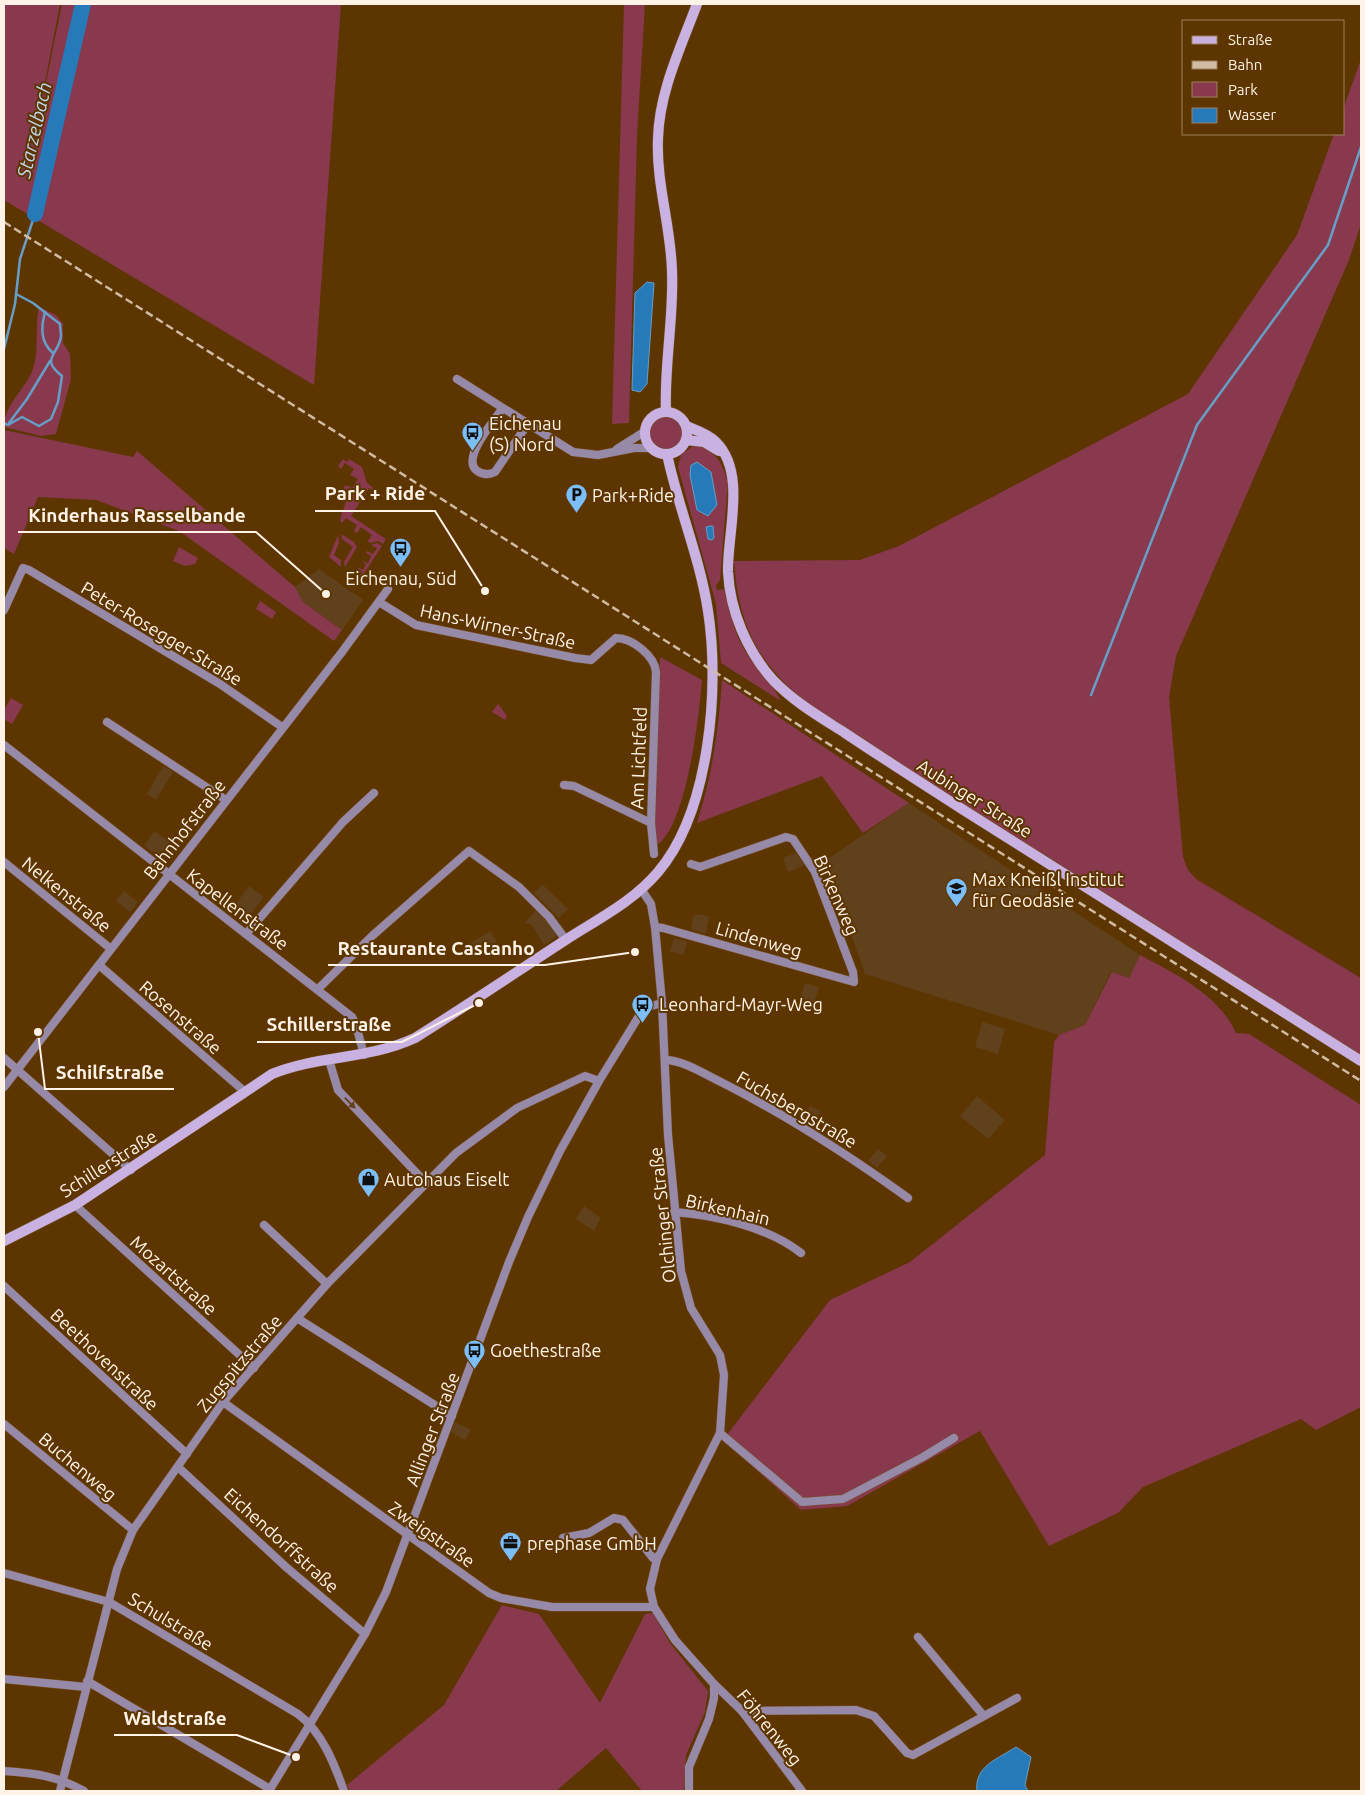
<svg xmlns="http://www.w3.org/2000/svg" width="1365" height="1795" viewBox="0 0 1365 1795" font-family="Ubuntu,sans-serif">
	<rect width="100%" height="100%" fill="#5d3500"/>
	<g fill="#61401c">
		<polygon points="319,569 363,600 342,630 303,602 295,587"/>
		<polygon points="163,766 173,772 156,800 147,794"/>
		<polygon points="909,803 1140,955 1129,978 1111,972 1085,1025 1059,1035 865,974 825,861"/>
		<polygon points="154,831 173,844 163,859 144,846"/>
		<polygon points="796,853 805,865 788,872 783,858"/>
		<polygon points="542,884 568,909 559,918 534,893"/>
		<polygon points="249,886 264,897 249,916 235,905"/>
		<polygon points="124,891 138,902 130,912 116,901"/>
		<polygon points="536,910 554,929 557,936 544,945 531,924 525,923"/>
		<polygon points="698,914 709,916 706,934 691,929 693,916"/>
		<polygon points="490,931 497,942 472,958 464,947"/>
		<polygon points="674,938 687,942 684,955 670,951"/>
		<polygon points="805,983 819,987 813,1007 799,1003"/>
		<polygon points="982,1022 1005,1029 998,1054 975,1047"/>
		<polygon points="977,1096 1005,1120 988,1139 960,1116"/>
		<polygon points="810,1106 821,1111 813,1125 803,1119"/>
		<polygon points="843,1125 850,1131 841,1142 833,1137"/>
		<polygon points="878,1149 887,1156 877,1168 868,1161"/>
		<polygon points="584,1206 601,1218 594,1231 576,1219"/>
		<polygon points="455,1422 471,1430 465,1440 451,1432"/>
	</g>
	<g fill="#88394e" fill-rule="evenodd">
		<polygon points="4,4 60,4 31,156 62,4 341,4 314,385 4,200"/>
		<polygon points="624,4 645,4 637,136 629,423 612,424"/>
		<path d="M1361,59V224L1349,260L1176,656L1169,697L1183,857L1188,870L1196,879L1361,978V1056L815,709C760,667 739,630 734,561L860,560L899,546L1188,394L1297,235L1334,134H1344V107Z"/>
		<path d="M39,307L56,315L63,324V343L70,354L71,379L56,434L41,436L4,427C4,407 21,393 30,376C41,354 34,330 39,307Z"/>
		<circle cx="666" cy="433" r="16"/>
		<polygon points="4,430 133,457 137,451 295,587 303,602 342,630 334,641 179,531 96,500 38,497 14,554 4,548"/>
		<path d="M693,446C714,445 723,465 728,482L720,580L716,585L717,590L724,589C729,610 734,632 745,651C755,669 772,682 781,701L721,663L716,604L678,467L681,455ZM697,462L711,472L716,505Z"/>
		<polygon points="343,459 347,462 349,459 362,467 367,483 387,499 369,488 351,516 386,539 383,544 378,541 370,543 368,541 372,535 361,527 357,533 354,531 357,525 346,518 342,523 340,520 346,501 344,487 346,485 352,488 358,479 350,475 354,469 345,463 341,469 338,466"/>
		<polygon points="341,534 354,542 357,547 345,567 344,562 353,547 342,539"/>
		<polygon points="338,535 339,543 334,555 341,560 341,567 329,557"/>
		<polygon points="377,543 382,546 361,578 354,572 359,576 362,572 357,567 363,570 366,564 361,561 368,563 371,556 366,553 367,551 373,554 377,548 371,545"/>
		<polygon points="179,547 198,558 195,564 185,566 173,561"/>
		<polygon points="260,601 276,612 272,619 256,609"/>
		<path d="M660,657L702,680C699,716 687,824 657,845L654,841Z"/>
		<path d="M722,680L909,803L863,833L822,776L697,823C712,776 719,728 722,680Z"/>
		<polygon points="11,698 23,705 12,724 4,719 4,710"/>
		<polygon points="498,704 507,716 505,720 492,712"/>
		<path d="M1140,955C1176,974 1219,995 1236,1033L1249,1034L1361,1105V1407L1316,1430L1301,1419L1143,1487L1118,1513L1049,1546L980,1431L847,1506L801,1510L723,1440L830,1300L910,1262L1045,1155L1054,1042L1059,1035L1085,1025L1112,972L1129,978Z"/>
		<polygon points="502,1605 539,1614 600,1703 645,1614 653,1613 670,1643 708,1691 705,1712 686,1755 684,1791 642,1791 606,1748 556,1791 350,1791 347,1785 444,1705"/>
	</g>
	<g fill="#267ab9" stroke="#679ec6">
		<polygon points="647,282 654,283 647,384 640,392 632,390 635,293"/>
		<polygon points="697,462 711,472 717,505 708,516 697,510 690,475 691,465"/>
		<polygon points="710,526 713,526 714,538 712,540 708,539 706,527"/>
		<path d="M1016,1747L1031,1757L1025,1785L1028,1791H977C974,1766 998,1759 1016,1747Z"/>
	</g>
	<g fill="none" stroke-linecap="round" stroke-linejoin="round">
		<g stroke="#679ec6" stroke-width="2.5">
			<path d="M45,312C41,327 40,342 53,353"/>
			<polyline points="4,349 15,304 20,259 35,214"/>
			<path d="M4,423L8,425L22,417L39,426L51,419L58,402L62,376C39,358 59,355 61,336C61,333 60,328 60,324L33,303L16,294"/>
			<polyline points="9,423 27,399 50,361"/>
			<polyline points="1091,695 1197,425 1328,245 1361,147"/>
		</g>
		<polyline stroke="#267ab9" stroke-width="16" points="35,214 83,4"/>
		<defs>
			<g id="street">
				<polyline points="457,379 573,452 598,455 634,448 651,448"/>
				<path d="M502,409C494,421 462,457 476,470C482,475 489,475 495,472L527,425"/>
				<polyline points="617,449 644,432"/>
				<path d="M379,602L416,625L575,658L591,660L616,638C632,638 655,656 656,672L651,823L654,854"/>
				<polyline points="4,610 23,568 29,570 220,684 282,727"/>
				<polyline points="107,722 226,800"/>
				<polyline points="4,745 352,1017 356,1025 364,1055"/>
				<polyline points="564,785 574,786 651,823"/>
				<polyline points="4,862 111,949"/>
				<polyline points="641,889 651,904 655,927 662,1003 668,1135 681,1271 691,1308 720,1355 724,1375 720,1433 657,1559 650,1589 654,1607 675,1640 714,1684 714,1698 709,1719 689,1767 689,1791"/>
				<polyline points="655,927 663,928 854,982 853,972 815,872 793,839 786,837 700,867 691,864"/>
				<polyline points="246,934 343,822 374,793"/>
				<polyline points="99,965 244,1091"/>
				<polyline points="318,989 372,936 469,851 519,887 549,917 566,940"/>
				<polyline points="4,1058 131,1170"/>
				<polyline points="329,1060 338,1090 425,1182"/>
				<path d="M665,1060C683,1060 704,1074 721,1082C788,1116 847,1154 908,1198"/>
				<polyline points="4,1087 342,652 388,589"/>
				<polyline points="75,1205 254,1368"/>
				<path d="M674,1212C715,1215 768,1227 801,1253"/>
				<polyline points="264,1225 327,1284"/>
				<polyline points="4,1286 187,1454"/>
				<polyline points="297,1318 452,1416"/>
				<polyline points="223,1402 489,1593 501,1598 552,1607 654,1607"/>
				<polyline points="4,1424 133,1530"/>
				<polyline points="720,1433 802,1502 843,1499 923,1457 954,1438"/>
				<polyline points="178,1467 286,1567 365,1634"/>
				<polyline points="563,1538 589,1533 614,1518 623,1520 653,1558 657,1559"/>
				<path d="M4,1573L109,1602L298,1714C322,1732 334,1763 344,1791"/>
				<polyline points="918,1637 983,1715"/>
				<polyline points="4,1679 86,1687"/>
				<polyline points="87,1681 270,1789"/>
				<polyline points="714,1684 742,1711 802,1791"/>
				<polyline points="742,1711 856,1710 874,1716 907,1753 913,1755 1017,1698"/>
				<path d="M4,1771C35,1773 57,1776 84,1791"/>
				<polyline points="60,1791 117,1569 133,1530 223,1402 327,1284 456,1153 517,1108 585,1076 599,1081"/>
				<polyline points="269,1791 365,1634 386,1592 509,1262 528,1217 560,1151 599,1081 644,1008 662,1003"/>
			</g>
			<g id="secondary">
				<circle cx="666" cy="433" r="21"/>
				<path d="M666,412C664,365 674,318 672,271C671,227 656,183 658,139C659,92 681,47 697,4"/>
				<path d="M686,426C696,430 708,434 716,442C747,473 727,533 728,572C730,611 747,651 773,680C794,702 820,717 845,733C884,759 923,784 962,809C1095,893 1228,977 1361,1061"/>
				<polyline points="686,440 704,442 719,451"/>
				<path d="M4,1241L75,1205L272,1074C319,1055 367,1060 415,1038C466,1006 515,973 564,941C596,920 633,902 658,872C710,811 720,687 708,611C700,558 678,507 667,454"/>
			</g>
		</defs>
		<use href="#street" stroke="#775325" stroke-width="9"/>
		<use href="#secondary" stroke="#775325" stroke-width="11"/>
		<use href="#street" stroke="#9789a8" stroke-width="8"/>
		<use href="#secondary" stroke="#c9b2e2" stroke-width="10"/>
		<polyline stroke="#d0bba3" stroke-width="2.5" stroke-dasharray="8 4" stroke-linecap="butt" points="4,222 1361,1081"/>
	</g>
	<defs><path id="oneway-solid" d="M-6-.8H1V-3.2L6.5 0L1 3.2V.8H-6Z" transform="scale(1.25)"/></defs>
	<use fill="#664219" href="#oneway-solid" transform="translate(350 1103) rotate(46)"/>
	<defs>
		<symbol id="bus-pin" viewBox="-11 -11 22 30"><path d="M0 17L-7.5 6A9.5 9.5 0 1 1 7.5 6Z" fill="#7bbef8" stroke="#5d3500"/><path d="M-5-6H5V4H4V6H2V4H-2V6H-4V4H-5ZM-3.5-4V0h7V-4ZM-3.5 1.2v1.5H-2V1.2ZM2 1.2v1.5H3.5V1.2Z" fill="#111"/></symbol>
		<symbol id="parking-pin" viewBox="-11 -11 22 30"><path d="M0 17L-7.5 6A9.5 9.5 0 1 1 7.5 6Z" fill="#7bbef8" stroke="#5d3500"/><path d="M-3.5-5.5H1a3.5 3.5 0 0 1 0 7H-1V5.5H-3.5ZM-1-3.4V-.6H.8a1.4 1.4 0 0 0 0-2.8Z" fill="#111"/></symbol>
		<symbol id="university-pin" viewBox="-11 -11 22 30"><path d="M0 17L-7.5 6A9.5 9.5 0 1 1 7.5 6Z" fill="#7bbef8" stroke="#5d3500"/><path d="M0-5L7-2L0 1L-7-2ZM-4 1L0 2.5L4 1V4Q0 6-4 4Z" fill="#111"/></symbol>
		<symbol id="shop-pin" viewBox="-11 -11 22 30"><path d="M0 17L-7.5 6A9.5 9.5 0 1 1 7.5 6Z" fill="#7bbef8" stroke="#5d3500"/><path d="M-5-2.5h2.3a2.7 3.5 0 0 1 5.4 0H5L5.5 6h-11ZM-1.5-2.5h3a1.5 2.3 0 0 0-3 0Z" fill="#111"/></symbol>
		<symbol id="office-pin" viewBox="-11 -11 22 30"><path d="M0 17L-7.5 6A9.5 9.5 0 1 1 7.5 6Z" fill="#7bbef8" stroke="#5d3500"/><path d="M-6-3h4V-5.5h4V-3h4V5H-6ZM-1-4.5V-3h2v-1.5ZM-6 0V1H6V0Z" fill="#111"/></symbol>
	</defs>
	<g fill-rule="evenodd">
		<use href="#bus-pin" x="460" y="420" width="25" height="34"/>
		<use href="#parking-pin" x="564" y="482" width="25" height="34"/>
		<use href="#bus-pin" x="388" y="536" width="25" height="34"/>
		<use href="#university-pin" x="944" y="876" width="25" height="34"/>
		<use href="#bus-pin" x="630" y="992" width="25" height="34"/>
		<use href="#shop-pin" x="356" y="1166" width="25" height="34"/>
		<use href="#bus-pin" x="462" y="1338" width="25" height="34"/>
		<use href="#office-pin" x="498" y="1530" width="25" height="34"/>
	</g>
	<g text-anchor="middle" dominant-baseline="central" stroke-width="4" stroke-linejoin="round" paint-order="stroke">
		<g font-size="18" fill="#fff2e6" stroke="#5d3500" text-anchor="start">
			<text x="489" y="423">Eichenau<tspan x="489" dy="21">(S) Nord</tspan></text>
			<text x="592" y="495">Park+Ride</text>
			<text x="401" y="578" text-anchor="middle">Eichenau, Süd</text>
			<text x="972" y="879">Max Kneißl Institut<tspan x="972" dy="21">für Geodäsie</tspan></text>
			<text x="659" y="1004">Leonhard-Mayr-Weg</text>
			<text x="384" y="1179">Autohaus Eiselt</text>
			<text x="490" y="1350">Goethestraße</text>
			<text x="527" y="1543">prephase GmbH</text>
		</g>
		<g font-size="18" fill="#fff2e6" stroke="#5d3500">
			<text transform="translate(498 626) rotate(12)">Hans-Wirner-Straße</text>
			<text transform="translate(162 633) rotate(31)">Peter-Rosegger-Straße</text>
			<text transform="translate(638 758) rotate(-88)">Am Lichtfeld</text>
			<text transform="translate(975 798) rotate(32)">Aubinger Straße</text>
			<text transform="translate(184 829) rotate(-52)">Bahnhofstraße</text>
			<text transform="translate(67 894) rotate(39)">Nelkenstraße</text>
			<text transform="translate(837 895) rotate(66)">Birkenweg</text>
			<text transform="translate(238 909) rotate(37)">Kapellenstraße</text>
			<text transform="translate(759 939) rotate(16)">Lindenweg</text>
			<text transform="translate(181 1017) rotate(41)">Rosenstraße</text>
			<text transform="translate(797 1109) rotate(30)">Fuchsbergstraße</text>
			<text transform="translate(108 1163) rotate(-32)">Schillerstraße</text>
			<text transform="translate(728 1209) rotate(13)">Birkenhain</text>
			<text transform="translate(662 1215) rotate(-96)">Olchinger Straße</text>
			<text transform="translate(174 1275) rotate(42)">Mozartstraße</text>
			<text transform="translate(105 1359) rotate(43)">Beethovenstraße</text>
			<text transform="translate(239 1363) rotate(-50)">Zugspitzstraße</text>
			<text transform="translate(432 1429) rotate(-69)">Allinger Straße</text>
			<text transform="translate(78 1466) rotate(40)">Buchenweg</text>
			<text transform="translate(432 1534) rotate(35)">Zweigstraße</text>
			<text transform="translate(282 1540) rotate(42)">Eichendorffstraße</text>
			<text transform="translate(171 1621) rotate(31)">Schulstraße</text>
			<text transform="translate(770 1727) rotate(51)">Föhrenweg</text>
		</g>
		<g font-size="19" font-style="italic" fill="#c1d8ec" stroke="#5d3500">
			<text transform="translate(34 130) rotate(-77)">Starzelbach</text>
		</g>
	</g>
	<path fill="none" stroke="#fff2e6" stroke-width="2" d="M485 591L435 511H315M326 594L256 532H18M635 952L545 965H328M479 1003L402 1042H257M38 1032L45 1089H174M296 1757L237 1735H114"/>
	<g fill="#fff2e6" stroke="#5d3500" stroke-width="2">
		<circle cx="485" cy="591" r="5"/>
		<circle cx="326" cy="594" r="5"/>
		<circle cx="635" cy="952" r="5"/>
		<circle cx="479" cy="1003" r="5"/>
		<circle cx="38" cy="1032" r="5"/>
		<circle cx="296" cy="1757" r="5"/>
	</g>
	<g font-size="19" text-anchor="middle" font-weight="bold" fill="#fff2e6" stroke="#5d3500" stroke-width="4" stroke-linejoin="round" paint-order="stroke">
		<text x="375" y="500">Park + Ride</text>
		<text x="137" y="522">Kinderhaus Rasselbande</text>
		<text x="436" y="955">Restaurante Castanho</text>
		<text x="329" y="1031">Schillerstraße</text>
		<text x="110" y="1079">Schilfstraße</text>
		<text x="175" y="1725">Waldstraße</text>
	</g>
	<rect width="1365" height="1795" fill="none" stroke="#fff2e6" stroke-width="10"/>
	<rect x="1182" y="20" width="162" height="115" fill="#5d3500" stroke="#9e815c"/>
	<rect x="1192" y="36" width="25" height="8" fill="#c9b2e2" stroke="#9e815c"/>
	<text x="1228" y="45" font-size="15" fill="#fff2e6">Straße</text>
	<rect x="1192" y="61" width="25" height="8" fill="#d0bba3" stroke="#9e815c"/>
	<text x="1228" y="70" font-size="15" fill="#fff2e6">Bahn</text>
	<rect x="1192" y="82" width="25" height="15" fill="#88394e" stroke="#9e815c"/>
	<text x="1228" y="95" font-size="15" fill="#fff2e6">Park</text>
	<rect x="1192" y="108" width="25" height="15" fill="#267ab9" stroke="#9e815c"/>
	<text x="1228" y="120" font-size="15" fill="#fff2e6">Wasser</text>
</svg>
